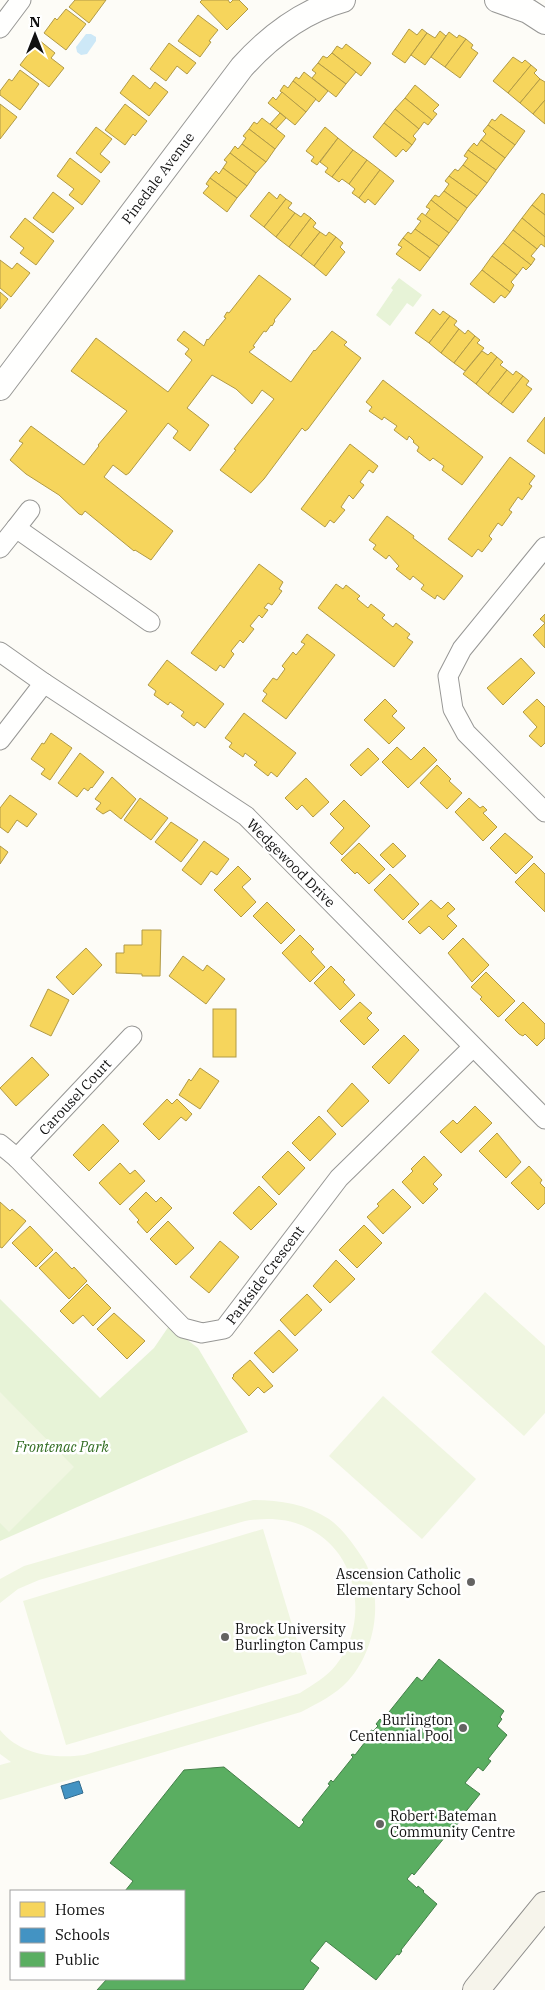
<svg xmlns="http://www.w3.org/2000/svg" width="545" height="1990" viewBox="0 0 545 1990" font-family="'IBM Plex Serif',serif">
	<rect width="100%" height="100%" fill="#fdfcf7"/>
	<g fill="#e7f3d7">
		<polygon points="399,278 422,295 413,307 407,303 390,326 376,315 393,290 391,288"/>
		<polygon points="0,1299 100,1398 154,1348 169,1326 198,1348 248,1432 0,1541"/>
	</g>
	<g fill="#f0f6e1">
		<polygon points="485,1292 545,1346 545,1413 524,1436 431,1352"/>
		<polygon points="0,1392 74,1467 9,1532 0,1523"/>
		<polygon points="383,1396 476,1479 422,1539 329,1456"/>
		<path d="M253,1500C280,1500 306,1504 329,1519C339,1526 348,1537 355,1547C359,1553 364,1559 367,1566C383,1603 375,1651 348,1681C335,1695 318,1703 301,1712L0,1800V1765L11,1762L0,1754V1730C20,1755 55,1759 84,1755L300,1693C312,1685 327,1677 336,1665C368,1625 360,1559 315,1532C292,1518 270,1517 245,1521L39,1580L18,1589L0,1603V1579L24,1566Z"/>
		<polygon points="263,1529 307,1674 66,1745 23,1601"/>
	</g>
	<polygon fill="#cde8f7" points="86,34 91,34 96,37 96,41 87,54 81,55 77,52 76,47"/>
	<g fill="#f6d55c" stroke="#b19a46">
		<polygon points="75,0 106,0 89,23 69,7"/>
		<polygon points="202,0 228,0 230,3 233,0 239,0 248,9 227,30 200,2"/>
		<polygon points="66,9 86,24 66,50 44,33 55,18 57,20"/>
		<polygon points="198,15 218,30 209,41 211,42 200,57 178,41"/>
		<polygon points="409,29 417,35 422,29 427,33 405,63 392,54"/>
		<polygon points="440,31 446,36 425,65 411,55 427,33 435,38"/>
		<polygon points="449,32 457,38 459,35 466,39 445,67 431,57"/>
		<polygon points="466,39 473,45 471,48 478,53 460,78 445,67"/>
		<polygon points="39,40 55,53 51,58 64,68 49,87 20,65"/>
		<polygon points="169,43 196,63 187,74 177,66 166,81 150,69"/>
		<polygon points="346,44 371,63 361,76 332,53 337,46 342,49"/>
		<polygon points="332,53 356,72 346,84 318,63 323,56 327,58"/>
		<polygon points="513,57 522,63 525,60 531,65 508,93 493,81"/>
		<polygon points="318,63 346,84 336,97 312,78 316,73 312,70"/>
		<polygon points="531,65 537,70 534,73 540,79 520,103 508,93"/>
		<polygon points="20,70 39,84 20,110 0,95 0,91 9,79 12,81"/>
		<polygon points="304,72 328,91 319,102 293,81 296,77 299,79"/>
		<polygon points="133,75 150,89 155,82 168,92 149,116 120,93"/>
		<polygon points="540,79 545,82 545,100 533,114 520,103"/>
		<polygon points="293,81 316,99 306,112 280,91 284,85 288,88"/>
		<polygon points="415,85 439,105 433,111 437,114 432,120 405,98"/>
		<polygon points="282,92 306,112 295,125 268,103 273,97 276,100"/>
		<polygon points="405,98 432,120 428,125 424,122 419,129 395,109"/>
		<polygon points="545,100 545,124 533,114"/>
		<polygon points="0,104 17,117 0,139"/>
		<polygon points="125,104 147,121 135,136 133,134 125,145 105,130"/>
		<polygon points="395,109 419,129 413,136 416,139 412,145 384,123"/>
		<polygon points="280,113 286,118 276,129 270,124"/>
		<polygon points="501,114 525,131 515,145 488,125 492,119 495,121"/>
		<polygon points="262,118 285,136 275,149 249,129 254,122 257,124"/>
		<polygon points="384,123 412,145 406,152 403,149 396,157 373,137"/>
		<polygon points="488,125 515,145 505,158 481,140 486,134 483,131"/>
		<polygon points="96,127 112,139 100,154 110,162 101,173 76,153"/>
		<polygon points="325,127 338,138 317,165 311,161 314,157 306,151"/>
		<polygon points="249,129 275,149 266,162 242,144 246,138 243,136"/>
		<polygon points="338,138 353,150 332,177 325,172 328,168 320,162"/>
		<polygon points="481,140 505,158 496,170 468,150 474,143 477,146"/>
		<polygon points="242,144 266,162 256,173 230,153 235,146 238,149"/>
		<polygon points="353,150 367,160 349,184 342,179 339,182 332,177"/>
		<polygon points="468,150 496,170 487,183 463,165 468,158 464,156"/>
		<polygon points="230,153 256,173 247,186 223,168 227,162 224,160"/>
		<polygon points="70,158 100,181 82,205 69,195 74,189 57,176"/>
		<polygon points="367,160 380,170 359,198 352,193 355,189 349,184"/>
		<polygon points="463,165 487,183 477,196 449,176 455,169 458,171"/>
		<polygon points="223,168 247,186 237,198 210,178 216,171 219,174"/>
		<polygon points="380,170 394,181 375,205 368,199 365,203 359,198"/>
		<polygon points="449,176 477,196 467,208 444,191 449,184 445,181"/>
		<polygon points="210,178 237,198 227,212 203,193 209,186 206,184"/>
		<polygon points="444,191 467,208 458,221 431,200 435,195 439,197"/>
		<polygon points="53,192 74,208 53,233 33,218"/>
		<polygon points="269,192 277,199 280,194 286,199 264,227 250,216"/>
		<polygon points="542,193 545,195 545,215 532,205"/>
		<polygon points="286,199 292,203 288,208 295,213 276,237 264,227"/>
		<polygon points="431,200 458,221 449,233 425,216 430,209 426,207"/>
		<polygon points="532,205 545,215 545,237 522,218"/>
		<polygon points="295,213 301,217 304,213 311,218 289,247 276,237"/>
		<polygon points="422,213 449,233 439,246 415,229 421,221 417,219"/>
		<polygon points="25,218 54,241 36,265 20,253 24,248 10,237"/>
		<polygon points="311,218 316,223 313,227 320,232 301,256 289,247"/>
		<polygon points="522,218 545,237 545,247 541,244 537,249 513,230"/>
		<polygon points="415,229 439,246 430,258 403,238 408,232 411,234"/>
		<polygon points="513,230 537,249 531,256 535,259 531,265 503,243"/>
		<polygon points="320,232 326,236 329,232 336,237 314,266 301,256"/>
		<polygon points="336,237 343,243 340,247 345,252 326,276 314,266"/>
		<polygon points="403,238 430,258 420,271 396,254 402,247 398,245"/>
		<polygon points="503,243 531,265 526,270 523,267 517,275 492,256"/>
		<polygon points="492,256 517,275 511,282 514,285 510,292 482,270"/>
		<polygon points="0,260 12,269 17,263 30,273 11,297 0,288"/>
		<polygon points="482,270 510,292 505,298 501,295 494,303 470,284"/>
		<polygon points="259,275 291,299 274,320 275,321 272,326 271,325 266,332 264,331 253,346 255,347 249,352 291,382 314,350 315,351 332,331 347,342 344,345 361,358 308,429 305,431 302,428 264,479 251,493 220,470 236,450 234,449 274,399 262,390 252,404 236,389 212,375 187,408 209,425 190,451 173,438 178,431 168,423 129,473 126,475 113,465 104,477 173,531 151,560 135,550 134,551 85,511 82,515 79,514 59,495 26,474 10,460 23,443 19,441 31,426 84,465 99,446 98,445 127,411 71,371 96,338 168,392 192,360 185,354 189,349 177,340 184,331 204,346 207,339 208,340 226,318 224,317 227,312 229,313"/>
		<polygon points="0,292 8,299 0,309"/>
		<polygon points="433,309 440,315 443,311 450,316 429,343 415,333"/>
		<polygon points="450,316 457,321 454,325 459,329 441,353 429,343"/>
		<polygon points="459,329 465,334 468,330 475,336 454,363 441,353"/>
		<polygon points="475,336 480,340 477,343 484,348 465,371 454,363"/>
		<polygon points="482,351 488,355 491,352 497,357 476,384 463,374"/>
		<polygon points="497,357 503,362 500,365 507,370 488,394 476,384"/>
		<polygon points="507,370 513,375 516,371 523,376 501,404 488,394"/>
		<polygon points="523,376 529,381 526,385 532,389 513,413 501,404"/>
		<polygon points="383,380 483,457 462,485 442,470 444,466 433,458 430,461 417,451 419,447 413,442 414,441 409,436 407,440 394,430 397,426 384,417 382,420 369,411 372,407 366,402"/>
		<polygon points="545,417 545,454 527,441"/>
		<polygon points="350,444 378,466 373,473 369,470 360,482 364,485 353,499 349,495 341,507 345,510 334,523 330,520 325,527 301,509"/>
		<polygon points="510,457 535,476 529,484 532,486 522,500 518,497 509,510 512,512 502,526 498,523 489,536 492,539 482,552 478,549 472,557 448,539"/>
		<polygon points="387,516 414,536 413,538 463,576 444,600 437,595 435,599 421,589 424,585 413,576 410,580 396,569 399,566 389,555 386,559 373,549 376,545 369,540"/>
		<polygon points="259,564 283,582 279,589 282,591 272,605 268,603 264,608 268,610 262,618 259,615 250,626 254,629 243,643 240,640 231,651 234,654 224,668 220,665 216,671 191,653"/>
		<polygon points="336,584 343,589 346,585 360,596 357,599 368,608 371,604 385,615 382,618 393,627 396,623 410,634 407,638 413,642 394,667 318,608"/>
		<polygon points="545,614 545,648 533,635 545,623 540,619"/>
		<polygon points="307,634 335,655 286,719 262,701 267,694 263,691 273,678 277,680 285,669 282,666 293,652 296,655 305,644 301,642"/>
		<polygon points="521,658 535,673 503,705 487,688"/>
		<polygon points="167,660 224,704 205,728 197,722 194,726 181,716 184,712 170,702 168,705 154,695 156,691 148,685"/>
		<polygon points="385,699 397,711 392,716 405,728 389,744 364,720"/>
		<polygon points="537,699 545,707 545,743 541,747 529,736 537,727 523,712"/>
		<polygon points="244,713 296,753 277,777 271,772 268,776 254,765 257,762 245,753 243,757 229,747 232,743 225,738"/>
		<polygon points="51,733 72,748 50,780 41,774 45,769 31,759 42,743 44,744"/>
		<polygon points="397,747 411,760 424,747 437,760 408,788 382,762"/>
		<polygon points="368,748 379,759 361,776 350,765"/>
		<polygon points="80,753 104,772 92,788 91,787 88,791 84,788 77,797 58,783"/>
		<polygon points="437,765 451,779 449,781 462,793 447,809 420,783"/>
		<polygon points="112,777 136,799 121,819 110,810 103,814 96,809 101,803 95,799"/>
		<polygon points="306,778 329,802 313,817 302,805 297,810 285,798"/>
		<polygon points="10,795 37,814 27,827 17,820 8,833 0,827 0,808"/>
		<polygon points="140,798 168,818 151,840 124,820"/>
		<polygon points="469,798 480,808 483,806 487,810 483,813 497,827 483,841 455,812"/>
		<polygon points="344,800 370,826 342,855 330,843 344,828 330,814"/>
		<polygon points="171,822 198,840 181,862 155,842"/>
		<polygon points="505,833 533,857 516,874 490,848"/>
		<polygon points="204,841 229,859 217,875 211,871 201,885 182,870"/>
		<polygon points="359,843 385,869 369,884 357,872 355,874 341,860"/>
		<polygon points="393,843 406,856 393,868 380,855"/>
		<polygon points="0,846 8,852 0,864"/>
		<polygon points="534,863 545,874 545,912 515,882"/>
		<polygon points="238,866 251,879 242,887 256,902 241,917 214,890"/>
		<polygon points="390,874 419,904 403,920 374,890"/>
		<polygon points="431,900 441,909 448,902 455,909 447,916 457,926 443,940 429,926 420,934 408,922"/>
		<polygon points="267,902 295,930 281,944 253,916"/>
		<polygon points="142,930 161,930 160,976 142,976 142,974 116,973 116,953 124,953 124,945 142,945"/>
		<polygon points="300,935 314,949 311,952 325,967 310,982 282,953"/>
		<polygon points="463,938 489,965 472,982 448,953"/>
		<polygon points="86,948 102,965 73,995 56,977"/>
		<polygon points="183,956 203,971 207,965 225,979 206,1004 169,976"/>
		<polygon points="331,966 345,980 343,982 355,995 340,1010 314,983"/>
		<polygon points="486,972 515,1001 500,1016 498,1017 480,999 482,997 471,987"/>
		<polygon points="48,989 69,1000 51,1036 30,1026"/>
		<polygon points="360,1002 372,1013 367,1018 379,1030 364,1045 340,1021"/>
		<polygon points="523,1002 545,1024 545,1038 537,1046 525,1034 523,1036 519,1034 505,1020"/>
		<rect x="213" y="1009" width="23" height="48"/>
		<polygon points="404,1035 419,1050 389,1084 372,1067"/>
		<polygon points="32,1057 49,1075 16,1106 0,1088"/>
		<polygon points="200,1068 219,1081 200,1109 179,1095 189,1079 191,1081"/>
		<polygon points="352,1083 369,1101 342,1127 327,1111"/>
		<polygon points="167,1099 172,1104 177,1099 192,1114 186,1121 181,1117 159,1140 143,1124"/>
		<polygon points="475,1106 492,1123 461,1153 440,1132 453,1120 457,1124"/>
		<polygon points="319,1116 336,1134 310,1161 292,1143"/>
		<polygon points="103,1124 119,1141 89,1171 73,1155"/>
		<polygon points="497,1133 521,1162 506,1178 479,1151"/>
		<polygon points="288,1151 305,1168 279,1195 262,1177"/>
		<polygon points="424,1156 442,1175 433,1184 438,1189 423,1204 402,1182 413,1171 411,1169"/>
		<polygon points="120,1163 130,1174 135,1170 145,1181 120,1205 99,1183"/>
		<polygon points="529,1166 542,1180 540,1183 545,1188 545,1203 538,1210 511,1183"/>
		<polygon points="259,1186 277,1204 251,1230 233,1213"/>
		<polygon points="393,1189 411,1207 383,1234 367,1217 379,1206 377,1204"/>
		<polygon points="146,1192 156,1202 161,1197 172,1208 147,1233 137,1222 139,1220 129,1209"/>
		<polygon points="0,1202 10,1211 12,1209 26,1221 2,1248 0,1247"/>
		<polygon points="168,1221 194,1248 176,1265 150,1239"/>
		<polygon points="364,1225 382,1243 357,1268 339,1250"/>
		<polygon points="30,1226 53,1250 36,1267 12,1243"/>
		<polygon points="220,1241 239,1257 209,1293 190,1277"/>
		<polygon points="56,1252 72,1269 74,1267 87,1281 69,1299 39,1268"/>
		<polygon points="336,1260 355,1279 330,1303 313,1286"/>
		<polygon points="87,1284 111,1308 93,1326 83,1315 73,1324 60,1311"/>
		<polygon points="307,1294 322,1310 295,1336 280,1320"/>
		<polygon points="114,1313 145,1341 127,1359 97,1329"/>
		<polygon points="279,1330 298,1350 273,1373 254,1353"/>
		<polygon points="250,1360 273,1386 264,1393 258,1387 249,1396 232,1378 234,1376 233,1375"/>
	</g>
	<polygon fill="#4393c3" stroke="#346c8e" points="79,1781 83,1793 65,1799 61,1786"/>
	<polygon fill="#5aae61" stroke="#447f49" points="439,1659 504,1711 500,1717 502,1719 497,1726 507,1735 488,1759 491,1761 483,1771 478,1767 465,1783 480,1794 463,1815 465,1816 462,1820 460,1818 456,1828 454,1826 414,1875 412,1873 407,1879 417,1888 418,1886 424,1891 423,1892 437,1904 401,1950 402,1951 399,1955 397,1954 376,1980 326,1941 310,1961 319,1968 303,1990 97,1990 107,1979 184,1979 184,1891 125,1891 133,1881 110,1863 184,1770 224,1767 299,1828 304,1822 302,1820 330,1785 328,1784 331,1780 333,1782 353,1757 351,1755 353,1754 355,1755 372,1733 370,1732 371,1730 373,1731 378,1726 376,1724 380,1719 382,1721 385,1718 387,1719 392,1713 389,1712 417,1677 422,1681"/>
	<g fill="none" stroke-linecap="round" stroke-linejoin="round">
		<defs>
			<g id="minor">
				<polyline points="0,28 21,0"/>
				<polyline points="16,528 30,510"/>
				<polyline points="545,547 462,649 448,676 453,709 466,733 545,812"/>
				<polyline points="0,548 16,528 150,622"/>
				<polyline points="0,652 44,683 246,816 545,1119"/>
				<polyline points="0,740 44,683"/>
				<polyline points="0,1144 17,1158 183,1328 202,1333 224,1329 339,1178 473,1047"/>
				<polyline points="17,1158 132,1036"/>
			</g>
			<g id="tertiary">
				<polyline points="497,0 528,11 545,22"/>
				<path d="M0,388L242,67C270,36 303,11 343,0"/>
			</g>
			<polyline id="secondary" points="476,1990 545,1905"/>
		</defs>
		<use href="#minor" stroke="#979795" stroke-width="21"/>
		<use href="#tertiary" stroke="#979795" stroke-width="26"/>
		<use href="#secondary" stroke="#8e8d8b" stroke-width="28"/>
		<use href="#minor" stroke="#fffffe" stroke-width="19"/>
		<use href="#tertiary" stroke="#fffffe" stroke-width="24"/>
		<use href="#secondary" stroke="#f6f4eb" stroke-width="26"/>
	</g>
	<g fill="#646362" stroke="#fff" stroke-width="2">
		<circle cx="471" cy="1582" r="5"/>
		<circle cx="225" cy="1637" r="5"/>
		<circle cx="463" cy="1728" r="5"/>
		<circle cx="380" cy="1824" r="5"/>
	</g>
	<g text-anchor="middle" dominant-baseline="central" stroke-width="5" stroke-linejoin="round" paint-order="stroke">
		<g font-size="14" fill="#111" stroke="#fff">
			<text transform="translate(158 178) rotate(-53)">Pinedale Avenue</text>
			<text transform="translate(291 863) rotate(45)">Wedgewood Drive</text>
			<text transform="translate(75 1097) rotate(-47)">Carousel Court</text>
			<text transform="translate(265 1275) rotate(-53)">Parkside Crescent</text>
		</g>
		<g font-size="14" font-style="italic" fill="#2f6b1f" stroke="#fff">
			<text x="62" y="1447">Frontenac Park</text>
		</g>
		<g font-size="14" fill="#111" stroke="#fff" text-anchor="end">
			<text x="461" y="1574">Ascension Catholic<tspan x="461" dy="16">Elementary School</tspan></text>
			<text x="235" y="1629" text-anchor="start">Brock University<tspan x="235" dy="16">Burlington Campus</tspan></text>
			<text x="453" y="1720">Burlington<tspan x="453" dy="16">Centennial Pool</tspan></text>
			<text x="390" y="1816" text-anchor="start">Robert Bateman<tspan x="390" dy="16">Community Centre</tspan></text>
		</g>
	</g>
	<rect x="10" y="1890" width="175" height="90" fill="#ffffff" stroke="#a0a0a0"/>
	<rect x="20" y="1902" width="25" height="15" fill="#f6d55c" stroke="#a0a0a0"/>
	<text x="55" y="1915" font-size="15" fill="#111111">Homes</text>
	<rect x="20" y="1928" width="25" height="15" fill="#4393c3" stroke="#a0a0a0"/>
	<text x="55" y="1940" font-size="15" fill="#111111">Schools</text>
	<rect x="20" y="1952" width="25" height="15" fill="#5aae61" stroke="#a0a0a0"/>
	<text x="55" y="1965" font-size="15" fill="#111111">Public</text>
	<g transform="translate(35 35)" stroke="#ffffff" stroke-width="4" paint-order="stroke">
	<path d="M0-4L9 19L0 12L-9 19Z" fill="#111111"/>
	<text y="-8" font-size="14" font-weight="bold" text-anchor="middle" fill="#111111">N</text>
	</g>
</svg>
